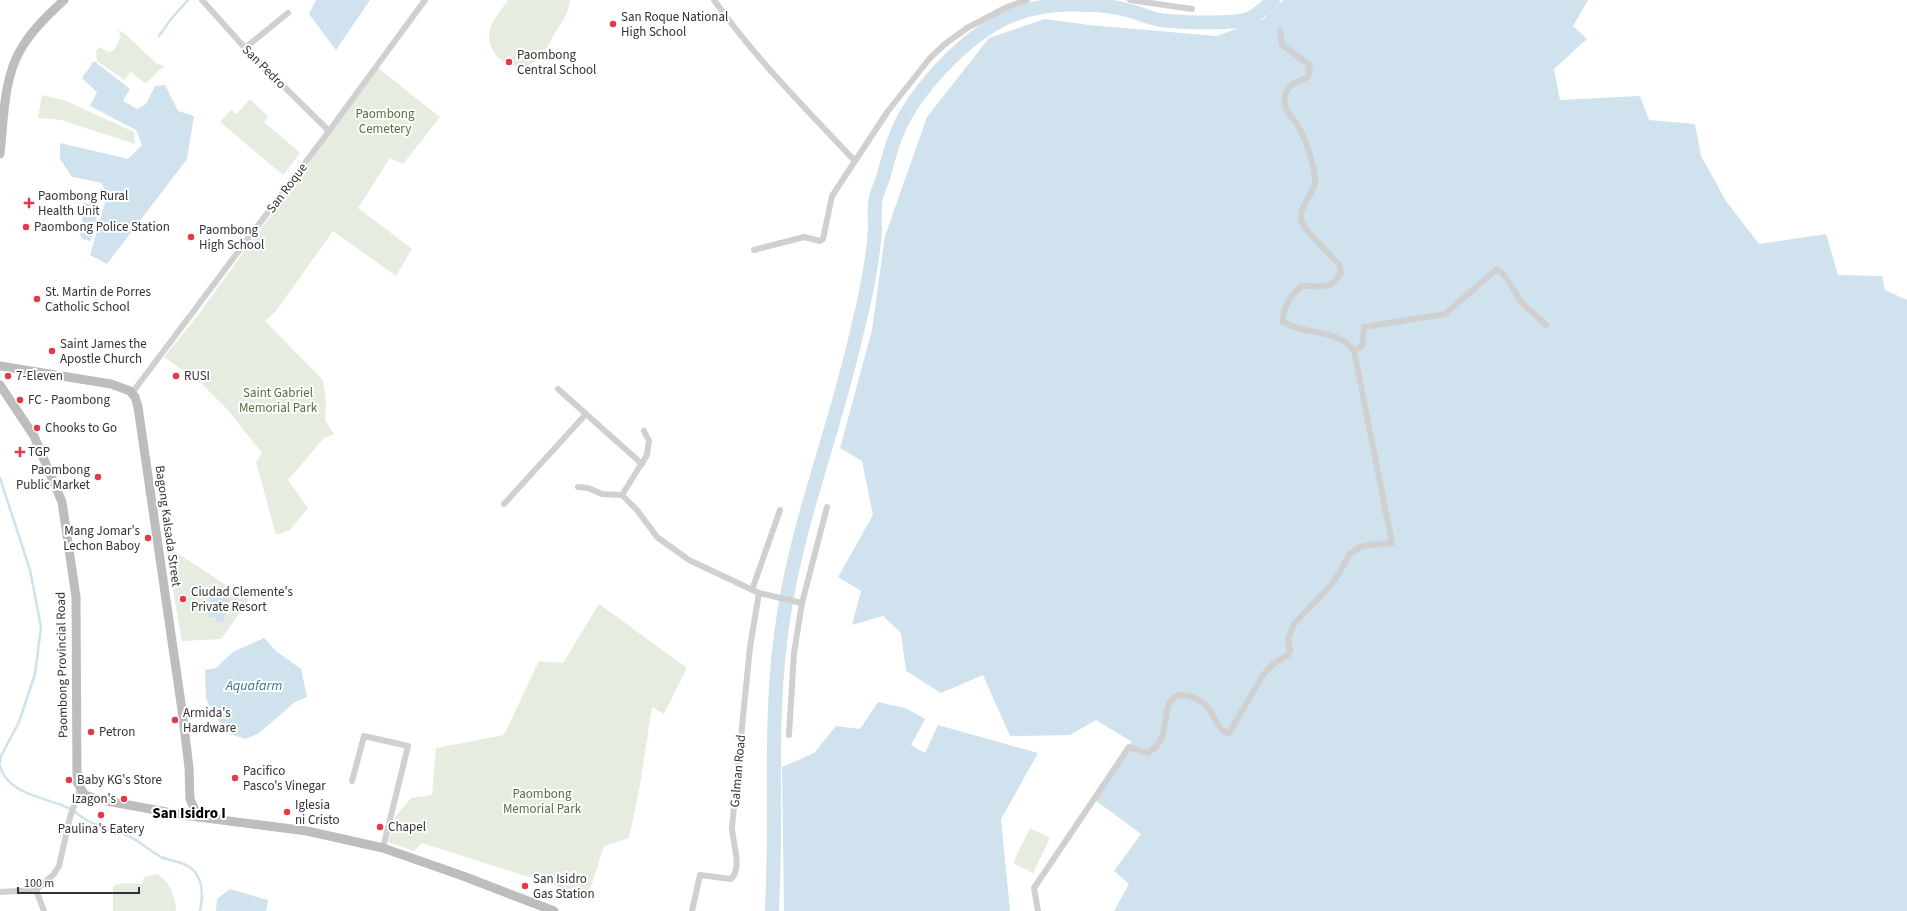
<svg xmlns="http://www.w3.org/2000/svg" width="1907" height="911" viewBox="0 0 1907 911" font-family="'Source Sans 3',sans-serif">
	<rect width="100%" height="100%" fill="#fff"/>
	<g fill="#e6ecdf">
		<path d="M508,0H570C569,13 562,22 555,33C549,43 542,59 531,64C508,74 484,52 490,29C493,19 503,8 508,0Z"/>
		<polygon points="118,30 125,34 157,64 163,65 164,69 160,69 149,81 145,83 131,72 124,80 97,61 96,52 98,47 109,52 114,50 121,37"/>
		<polygon points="378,68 440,117 403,164 390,158 358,208 412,249 396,276 333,231 275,312 265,321 323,380 326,401 325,420 334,434 324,438 288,480 308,508 290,530 276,535 256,462 262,453 228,410 201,383 164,357 198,315"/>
		<polygon points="42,95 64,100 134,132 135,144 61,120 38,118"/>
		<polygon points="250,99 268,116 264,122 300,153 283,175 220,122 231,110 237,114"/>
		<polygon points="165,545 249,600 221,639 182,641"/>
		<polygon points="599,604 687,668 664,714 652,707 640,785 629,838 604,846 588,896 422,843 414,851 388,842 395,817 411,798 432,795 436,748 504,735 539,661 563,663"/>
		<polygon points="1030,828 1050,838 1033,873 1013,863"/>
		<path d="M156,874C169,879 176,897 176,911H113V886L123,883L142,884L144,877Z"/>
	</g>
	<g fill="#cfe2ee">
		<polygon points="316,0 370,0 336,50 309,14"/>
		<polygon points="1283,0 1588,0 1573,26 1587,39 1554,69 1560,100 1640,96 1649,120 1695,124 1701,156 1726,201 1759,244 1826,234 1838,275 1882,276 1885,290 1907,300 1907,911 1114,911 1129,884 1114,871 1141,834 1095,800 1132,742 1096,720 1070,735 1010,736 983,675 941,693 906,671 901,633 883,616 852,625 861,591 838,577 873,515 862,461 840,448 872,330 885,236 927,117 989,38 1045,19 1089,25 1216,36 1264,19"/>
		<polygon points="94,61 130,89 123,101 137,109 146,104 155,86 165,85 178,111 194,116 187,159 107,264 90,255 107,196 102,183 72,177 60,159 60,143 128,159 142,145 136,130 90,106 97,92 82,78"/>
		<polygon points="83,203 99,206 93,235 90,241 82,239 78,229 82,226"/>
		<path d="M217,590C226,592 228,594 230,602L227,607L224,621L218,623L216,621V617H209L206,611L211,592Z"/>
		<polygon points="264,638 276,651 301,669 307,697 295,702 258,734 245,739 225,732 206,699 205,670 216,668 233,652"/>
		<polygon points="878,702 905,708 925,719 911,745 925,753 938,725 1038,753 1001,819 1010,911 784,911 782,767 814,753 836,726 860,729"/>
		<polygon points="230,889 268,900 266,911 216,911 217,899"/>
	</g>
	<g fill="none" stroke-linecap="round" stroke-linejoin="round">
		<g stroke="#cfe2ee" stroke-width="2.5">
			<polyline points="1265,8 1269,17"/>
			<polyline points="159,36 171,19 188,0"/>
			<polyline points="0,478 30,570 41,627 35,674 19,722 1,756 0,763"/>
			<path d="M0,766C7,793 42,797 64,806C74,809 81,818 90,822C103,828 117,830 130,837C141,842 150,851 161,857C172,862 185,861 194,871C204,882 203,897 200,911"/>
		</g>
		<path stroke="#cfe2ee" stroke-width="14" d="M772,911C773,884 774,857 774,831C774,758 772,686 784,614C799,516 837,424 858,327C866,295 873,261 875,229C875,221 874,212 875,204C875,194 881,185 884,175C888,159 892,143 899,128C917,89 962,41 1000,21C1027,6 1060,3 1090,5C1102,5 1115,7 1127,10C1137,12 1146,17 1156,19C1172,23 1235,24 1248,19C1258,15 1266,7 1273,0"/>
		<g stroke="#d0d0d0" stroke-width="6">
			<polyline points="202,0 245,48 329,131"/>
			<path d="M714,0C755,58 806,109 855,161"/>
			<polyline points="1130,0 1192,9"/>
			<polyline points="245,48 288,13"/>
			<polyline points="754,250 804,237 820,241 823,239 832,196 888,111 930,58 945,44 967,28 1007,7 1027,0"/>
			<polyline points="1354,351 1362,346 1364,327 1445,314 1497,269 1503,273 1522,303 1546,325"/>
			<polyline points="558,389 642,464"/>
			<polyline points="132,393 329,131 425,0"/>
			<polyline points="644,431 649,441 647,455 622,495 637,510 657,537 689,560 759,593 802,603"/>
			<polyline points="578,487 588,488 602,494 622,495"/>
			<polyline points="504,504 586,414"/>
			<polyline points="752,590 780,510"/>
			<polyline points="789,735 794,653 802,603 827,507"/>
			<polyline points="352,781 364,736 408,746 383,848"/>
			<polyline points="36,890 44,911"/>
			<polyline points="0,892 36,890 54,874 59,866 70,817 80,789"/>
			<path d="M692,911L700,875L731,879C743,868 732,841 732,827L750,647L759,593"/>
			<path d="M1038,911L1034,888L1129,747L1147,753C1173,741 1159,707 1175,697C1184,691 1202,700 1208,708C1215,716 1218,732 1229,733L1263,675L1273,664L1288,655L1290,651L1288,639L1294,624L1331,585L1338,575L1349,555L1360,547L1369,545L1392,543L1354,351C1338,328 1304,336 1282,321C1285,305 1289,297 1301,286C1320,285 1330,292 1341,272L1340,266C1332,256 1305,231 1302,222C1297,207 1313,197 1315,182C1316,169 1304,135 1297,124C1290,114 1282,109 1285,95C1287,85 1299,81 1308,77L1310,65L1282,45L1280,31"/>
		</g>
		<g stroke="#bdbdbd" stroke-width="9">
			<path d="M0,154C4,119 3,79 21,49C32,30 48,15 64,0"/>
			<polyline points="0,366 111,384 130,391 135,397 138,407 182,710 189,768 190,799 198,817"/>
			<polyline points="0,385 34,436 62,502 76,597 77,782 85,795 96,799 183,815 307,831 383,848 463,876 554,911"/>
		</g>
	</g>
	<g fill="#e63946" stroke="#fff" stroke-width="1.5">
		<circle cx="613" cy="24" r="4"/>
		<circle cx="509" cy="62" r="4"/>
		<path d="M27 197h4v4h4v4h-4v4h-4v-4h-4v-4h4z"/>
		<circle cx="26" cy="227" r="4"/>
		<circle cx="191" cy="237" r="4"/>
		<circle cx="37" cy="299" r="4"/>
		<circle cx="52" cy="351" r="4"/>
		<circle cx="8" cy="376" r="4"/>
		<circle cx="176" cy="376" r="4"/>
		<circle cx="20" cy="400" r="4"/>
		<circle cx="37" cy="428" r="4"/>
		<path d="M18 446h4v4h4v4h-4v4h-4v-4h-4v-4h4z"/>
		<circle cx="98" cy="477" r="4"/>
		<circle cx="148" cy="538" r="4"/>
		<circle cx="183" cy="599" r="4"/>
		<circle cx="175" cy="720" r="4"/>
		<circle cx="91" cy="732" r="4"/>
		<circle cx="235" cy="778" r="4"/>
		<circle cx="69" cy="780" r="4"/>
		<circle cx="124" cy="799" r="4"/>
		<circle cx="287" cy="812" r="4"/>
		<circle cx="101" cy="815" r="4"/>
		<circle cx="380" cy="827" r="4"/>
		<circle cx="525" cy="886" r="4"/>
	</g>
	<g text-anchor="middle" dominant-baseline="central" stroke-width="4" stroke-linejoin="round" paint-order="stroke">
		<g font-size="13" fill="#333" stroke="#fff" text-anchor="start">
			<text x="621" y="17">San Roque National<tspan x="621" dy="15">High School</tspan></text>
			<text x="517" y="55">Paombong<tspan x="517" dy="15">Central School</tspan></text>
			<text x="38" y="196">Paombong Rural<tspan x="38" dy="15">Health Unit</tspan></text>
			<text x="34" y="227">Paombong Police Station</text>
			<text x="199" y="230">Paombong<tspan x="199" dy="15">High School</tspan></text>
			<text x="45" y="292">St. Martin de Porres<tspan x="45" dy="15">Catholic School</tspan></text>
			<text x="60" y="344">Saint James the<tspan x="60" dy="15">Apostle Church</tspan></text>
			<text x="16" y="376">7-Eleven</text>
			<text x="184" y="376">RUSI</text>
			<text x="28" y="400">FC - Paombong</text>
			<text x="45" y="428">Chooks to Go</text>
			<text x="28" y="452">TGP</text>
			<text x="90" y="470" text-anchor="end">Paombong<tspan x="90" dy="15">Public Market</tspan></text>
			<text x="140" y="531" text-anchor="end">Mang Jomar's<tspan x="140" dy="15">Lechon Baboy</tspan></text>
			<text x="191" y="592">Ciudad Clemente's<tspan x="191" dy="15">Private Resort</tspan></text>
			<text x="183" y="713">Armida's<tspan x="183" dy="15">Hardware</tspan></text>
			<text x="99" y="732">Petron</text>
			<text x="243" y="771">Pacifico<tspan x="243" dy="15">Pasco's Vinegar</tspan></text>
			<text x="77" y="780">Baby KG's Store</text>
			<text x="116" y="799" text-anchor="end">Izagon's</text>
			<text x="295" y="805">Iglesia<tspan x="295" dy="15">ni Cristo</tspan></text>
			<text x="388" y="827">Chapel</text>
			<text x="101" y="829" text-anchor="middle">Paulina's Eatery</text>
			<text x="533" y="879">San Isidro<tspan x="533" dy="15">Gas Station</tspan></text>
		</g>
		<g font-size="13" fill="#333" stroke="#fff">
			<text transform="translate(264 67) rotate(45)">San Pedro</text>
			<text transform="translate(287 188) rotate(-53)">San Roque</text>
			<text transform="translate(168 526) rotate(82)">Bagong Kalsada Street</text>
			<text transform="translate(62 665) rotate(-91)">Paombong Provincial Road</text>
			<text transform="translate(738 771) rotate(-85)">Galman Road</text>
		</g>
		<g font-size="13" fill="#56703f" stroke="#fff">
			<text x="385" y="114">Paombong<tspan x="385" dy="15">Cemetery</tspan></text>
			<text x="278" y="393">Saint Gabriel<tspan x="278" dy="15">Memorial Park</tspan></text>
			<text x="542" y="794">Paombong<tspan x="542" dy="15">Memorial Park</tspan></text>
		</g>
		<g font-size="14" font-style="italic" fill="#3f7597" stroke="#fff">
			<text x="254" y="686">Aquafarm</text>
		</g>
		<g font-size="15" font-weight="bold" fill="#000" stroke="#fff">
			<text x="189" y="813">San Isidro I</text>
		</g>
	</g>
	<path d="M18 887v6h121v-6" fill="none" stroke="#333333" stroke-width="2"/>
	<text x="24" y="887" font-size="12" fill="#333333" stroke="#ffffff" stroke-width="3" paint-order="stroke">100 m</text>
</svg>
